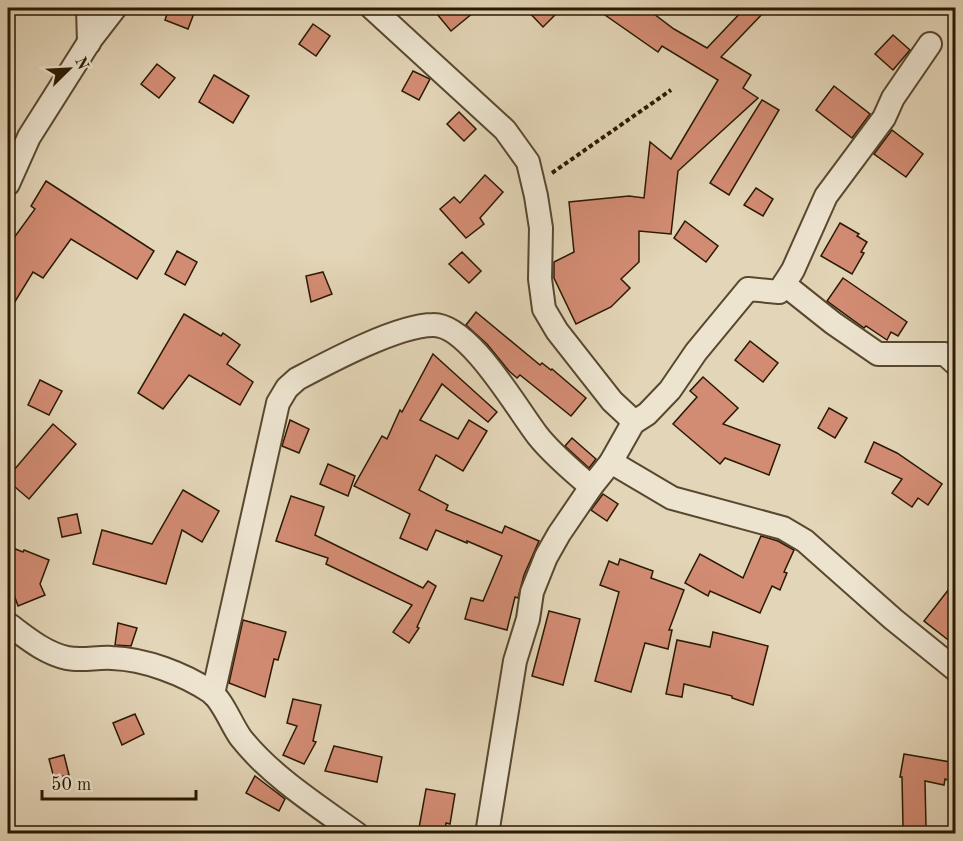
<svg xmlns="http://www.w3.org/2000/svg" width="963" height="841" viewBox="0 0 963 841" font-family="'Old Standard TT',serif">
	<rect width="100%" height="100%" fill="#e3d5b7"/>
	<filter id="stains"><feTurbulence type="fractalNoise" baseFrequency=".00333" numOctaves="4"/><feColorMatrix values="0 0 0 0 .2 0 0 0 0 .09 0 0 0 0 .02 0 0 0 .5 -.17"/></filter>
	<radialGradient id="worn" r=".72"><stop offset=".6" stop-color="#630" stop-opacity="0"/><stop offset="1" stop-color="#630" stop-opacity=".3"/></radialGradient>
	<g fill="#d38c74" stroke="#2a1902" stroke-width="1.5">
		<polygon points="169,8 196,8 188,29 165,20"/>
		<polygon points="432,8 479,8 451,31"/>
		<polygon points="525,8 562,8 543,27"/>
		<polygon points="595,8 646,8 674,29 707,48 745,8 768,8 721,57 751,75 743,88 758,98 678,171 671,234 639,231 639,262 621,279 630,288 611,307 576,324 554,278 554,262 574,252 569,202 629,196 644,198 650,142 671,159 718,80 662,46 658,52"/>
		<polygon points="313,24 330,36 316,56 299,44"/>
		<polygon points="893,35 910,50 893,70 875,54"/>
		<polygon points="157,64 175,78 159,98 141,84"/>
		<polygon points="413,71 430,79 419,100 402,91"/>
		<polygon points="214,75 249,96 233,123 199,102"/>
		<polygon points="834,86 870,114 852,138 816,110"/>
		<polygon points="762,100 779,110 729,195 710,183"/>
		<polygon points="459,112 476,129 464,141 447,124"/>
		<polygon points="892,130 923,154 906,177 874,154"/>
		<polygon points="485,175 503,192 480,218 484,224 466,238 440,209 454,197 460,203"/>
		<polygon points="46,181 154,251 137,279 71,239 43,278 33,272 8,313 8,246 35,209 31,206"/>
		<polygon points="756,188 773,199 763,216 744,205"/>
		<polygon points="685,221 718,246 706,262 674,238"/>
		<polygon points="840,223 859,234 857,236 867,242 861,252 864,253 852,274 821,256"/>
		<polygon points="177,251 197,262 185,285 165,274"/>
		<polygon points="462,252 481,271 469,283 449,264"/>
		<polygon points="323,272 332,294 311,302 306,276"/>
		<polygon points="843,278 907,322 898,336 891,332 887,340 866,326 864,328 827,301"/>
		<polygon points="476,312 540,365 542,363 551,370 552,369 586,398 571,416 520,375 517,378 509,371 487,344 466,325"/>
		<polygon points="184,314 221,336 223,333 240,345 227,364 253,382 240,405 189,375 163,409 138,393"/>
		<polygon points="750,341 778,363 763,382 735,360"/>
		<polygon points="433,354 497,412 488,422 442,384 420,420 458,439 469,420 487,431 463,471 436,455 419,490 448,505 446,510 502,533 505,526 539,541 524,575 518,598 515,597 507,630 465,619 471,598 483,601 502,556 467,541 467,543 436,530 427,550 400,538 410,514 354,486 382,436 387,439 400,410 402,412"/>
		<polygon points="703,377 738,408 723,424 780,445 769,475 725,458 720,464 673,424 697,397 690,391"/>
		<polygon points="40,380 62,391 49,415 28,405"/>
		<polygon points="829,408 847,418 835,438 818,428"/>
		<polygon points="290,420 309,429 299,453 282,446"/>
		<polygon points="53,424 76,444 29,499 8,481 8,477"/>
		<polygon points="572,438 596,459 589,468 565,446"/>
		<polygon points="874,442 897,453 942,484 928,505 918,498 912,507 892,493 902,479 865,462"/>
		<polygon points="328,464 355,476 348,496 320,484"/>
		<polygon points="183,490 219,511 202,542 182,530 166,584 93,564 102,530 152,544"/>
		<polygon points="603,494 618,504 607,521 591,510"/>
		<polygon points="291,496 324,507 315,535 423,588 428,581 436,586 417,627 419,628 409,643 393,632 412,605 326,564 328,558 276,541"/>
		<polygon points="77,514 81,533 62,537 58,518"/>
		<polygon points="761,536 778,541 794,550 784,572 787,573 780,590 772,586 760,613 710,591 708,596 685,583 700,554 743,578"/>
		<polygon points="8,546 23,552 24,550 49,560 40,584 45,595 18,606 8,578"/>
		<polygon points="620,559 653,571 651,578 684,590 669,630 672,630 668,649 645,643 631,692 595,681 619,592 600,585 609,561 618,565"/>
		<polygon points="956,580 956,646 924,621"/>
		<polygon points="549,611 580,619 563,685 532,676"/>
		<polygon points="243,620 286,632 278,660 274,659 265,697 229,683"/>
		<polygon points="118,623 137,628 131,646 115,645"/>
		<polygon points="713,632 768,646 753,705 732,698 732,696 684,684 682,697 666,694 677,640 710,647"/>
		<polygon points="293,699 321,705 313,741 316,742 304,764 283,755 297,726 287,723"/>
		<polygon points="135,714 144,734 122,745 113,723"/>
		<polygon points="334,746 382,757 377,782 325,771"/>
		<polygon points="904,754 956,763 956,783 945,779 944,785 925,781 926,827 903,827 902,777 900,777"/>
		<polygon points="64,755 69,775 54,778 49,759"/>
		<polygon points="255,776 285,799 279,811 246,793"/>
		<polygon points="426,789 455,794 450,824 446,823 445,832 419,828"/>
	</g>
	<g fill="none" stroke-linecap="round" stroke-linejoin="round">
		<defs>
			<g id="street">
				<polyline points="88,8 89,43"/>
				<polyline points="372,8 505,130 528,162 536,196 541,228 540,279 544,309 557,331 612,401 627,415 633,423"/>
				<polyline points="8,184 29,137 91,39 115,8"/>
				<polyline points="784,284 833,323 878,354 945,354 956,364"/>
				<polyline points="611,462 672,498 783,528 805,541 893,619 956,670"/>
				<path d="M8,624C26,637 44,653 67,658C82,661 97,657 112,658C145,659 184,674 211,692C223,701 232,726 241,738C272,777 317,805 357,834"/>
				<path d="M213,694L278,403L287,388L297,379C329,362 398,325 433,325C469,324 517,409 538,436C553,455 573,471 591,487"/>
				<polyline points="487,834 515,661 528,619 532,592 546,557 559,534 591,487 611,462 633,423 647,414 670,390 696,352 748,289 779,292 793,270 826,196 884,118 893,98 930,44"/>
			</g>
		</defs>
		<use href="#street" stroke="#58482f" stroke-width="26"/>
		<polyline stroke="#2a1902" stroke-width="4" stroke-dasharray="4.5 3" stroke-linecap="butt" points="552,173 671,90"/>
		<use href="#street" stroke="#ede4d0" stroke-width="22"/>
	</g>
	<rect width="963" height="841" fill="none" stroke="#e3d5b7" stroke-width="30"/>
	<rect x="9" y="9" width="945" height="823" fill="none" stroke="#2a1902" stroke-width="3"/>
	<rect x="15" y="15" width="933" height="811" fill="none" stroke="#2a1902" stroke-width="1.5"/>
	<g transform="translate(69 69) rotate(66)" stroke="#ede4d0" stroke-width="4.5" paint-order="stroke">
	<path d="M0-4.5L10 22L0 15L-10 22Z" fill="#2a1902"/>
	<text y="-9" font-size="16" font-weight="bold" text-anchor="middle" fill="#2a1902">N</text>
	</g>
	<path d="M42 790v9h154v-9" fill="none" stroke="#2a1902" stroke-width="3"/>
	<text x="51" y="790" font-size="18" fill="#2a1902" stroke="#ede4d0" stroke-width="4.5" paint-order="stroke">50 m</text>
	<rect width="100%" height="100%" filter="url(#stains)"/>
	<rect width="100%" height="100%" fill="url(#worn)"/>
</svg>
